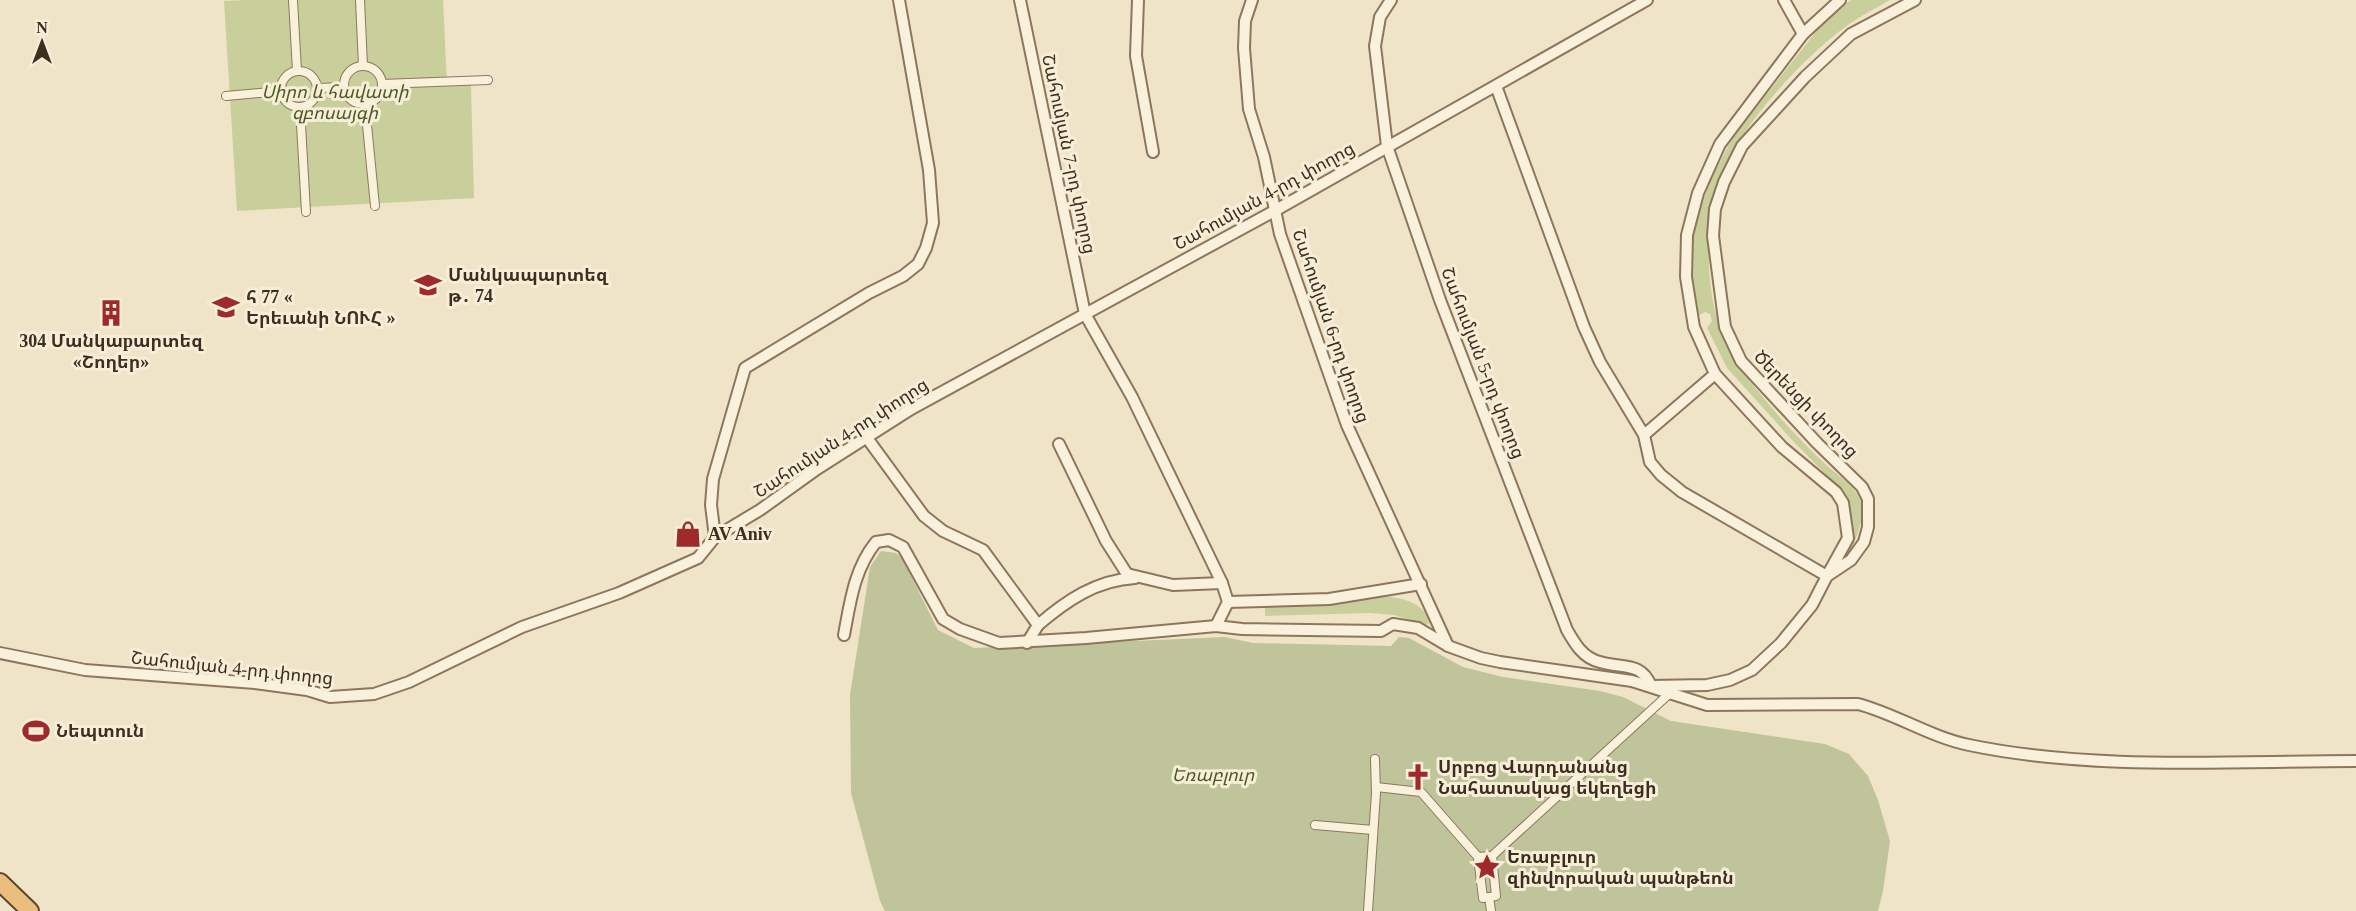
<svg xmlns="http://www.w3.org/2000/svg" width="2356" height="911" viewBox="0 0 2356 911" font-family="'Times New Roman','Noto Sans Armenian',serif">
	<rect width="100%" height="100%" fill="#f0e4c8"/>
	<g fill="#c9cf9b">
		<polygon points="245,0 443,0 447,84 469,83 471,86 474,198 237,211 224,1"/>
		<path d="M1851,0H1890C1875,9 1858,17 1844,28C1800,60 1726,141 1714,194C1708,218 1708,242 1709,266C1711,308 1721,342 1746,376C1769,406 1795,435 1822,461C1834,473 1853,484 1860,499C1867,515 1856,537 1851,552L1849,548L1852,523L1848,505L1839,488L1793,441L1727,368L1707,328L1712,321L1710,314L1705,312L1698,316L1689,270L1692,232L1709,184L1732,138L1826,19L1838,8Z"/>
		<path d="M1383,596C1407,599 1418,601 1432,621L1426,625L1394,615L1370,613L1265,616V607L1294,606Z"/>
	</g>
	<polygon fill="#bfc49a" points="881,551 896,553 902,558 938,630 974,648 1225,637 1253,643 1391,646 1399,637 1409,638 1463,667 1503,677 1600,691 1623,697 1671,721 1825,744 1849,754 1868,776 1878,800 1890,841 1883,891 1878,911 885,911 880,901 851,793 850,695 870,567"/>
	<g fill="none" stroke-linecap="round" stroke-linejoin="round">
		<defs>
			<g id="pedestrian">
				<polyline points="293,0 297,71"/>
				<polyline points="360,0 363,66"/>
				<circle cx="363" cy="85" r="19"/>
				<circle cx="299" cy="89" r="18"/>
				<polyline points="382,84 488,80"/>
				<polyline points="317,88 343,87"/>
				<polyline points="226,96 281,91"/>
				<polyline points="365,105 375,206"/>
				<polyline points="300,107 306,212"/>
				<polyline points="1376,787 1421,792 1478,857 1492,856 1669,694"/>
				<polyline points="1315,825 1373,830"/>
				<polyline points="1478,857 1483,898 1496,896 1492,856"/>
				<polyline points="1489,897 1491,911"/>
				<polyline points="1368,911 1376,793 1375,759"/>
			</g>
			<g id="minor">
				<polyline points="1020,0 1085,314 1132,397 1222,583 1228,602 1216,626"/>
				<polyline points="1138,0 1136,56 1153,152"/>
				<polyline points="1252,0 1245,21 1244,48 1249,109 1264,157 1280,234 1347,425 1448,646"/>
				<path d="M1391,0L1380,17L1375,46L1387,146L1440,300L1567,630C1575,644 1583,658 1600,662C1622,669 1641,661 1651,686L1707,685L1730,680L1752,670L1781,643L1812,605L1827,576L1851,560L1864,542L1868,527V499L1862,487L1817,443L1741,361L1725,327L1713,236L1715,209L1724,182L1742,146L1805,77L1851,34L1915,0"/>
				<polyline points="1784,0 1803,34"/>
				<polyline points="1496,86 1584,327 1600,362 1644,435 1650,462 1661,475 1682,492 1827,576 1848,538 1843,503 1836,492 1782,447 1715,374 1694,327 1686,277 1687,235 1698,193 1720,144 1803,34 1840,0"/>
				<polyline points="1644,435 1715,374"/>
				<polyline points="867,438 924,516 943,531 983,550 1038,625 1027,643"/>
				<polyline points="1059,444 1106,541 1127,574 1173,585 1222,583"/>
				<polyline points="715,537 711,505 713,479 745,368 869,293 903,276 918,264 926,248 933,223 929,170 899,0"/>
				<polyline points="1228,602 1329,599 1421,584"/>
				<path d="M1038,625C1066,601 1096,580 1135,578"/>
				<path d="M844,635C850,603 854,569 876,542L889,540L903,547L943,619L960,629L999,643L1086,638L1216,626L1242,629L1381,631L1393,624L1418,628L1448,646L1481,658L1500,662L1632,681L1707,705L1858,704C1896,714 1930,737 1969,745C2094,771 2229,761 2356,761"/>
				<polyline points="0,653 85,670 255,683 307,690 330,697 374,694 409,682 522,627 619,593 698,558 715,537 760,510 817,469 911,409 1276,210 1647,0"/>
			</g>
			<polyline id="trunk" points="0,882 30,911"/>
		</defs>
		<use href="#pedestrian" stroke="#8d765c" stroke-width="10"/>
		<use href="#minor" stroke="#8d765c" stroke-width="14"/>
		<use href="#trunk" stroke="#5b4430" stroke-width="20"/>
		<use href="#pedestrian" stroke="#faf1dc" stroke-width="8"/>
		<use href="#minor" stroke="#faf1dc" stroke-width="10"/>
		<use href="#trunk" stroke="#eabe7c" stroke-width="16"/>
	</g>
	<defs>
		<symbol id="school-bare" viewBox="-9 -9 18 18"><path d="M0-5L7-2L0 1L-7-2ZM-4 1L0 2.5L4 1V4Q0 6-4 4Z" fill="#9e2a2b" stroke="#f7eed8" stroke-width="2.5" paint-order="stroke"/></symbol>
		<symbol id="building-bare" viewBox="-9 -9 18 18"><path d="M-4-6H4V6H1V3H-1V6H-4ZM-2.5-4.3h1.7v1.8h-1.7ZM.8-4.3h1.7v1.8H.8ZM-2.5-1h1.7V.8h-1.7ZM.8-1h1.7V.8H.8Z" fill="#9e2a2b" stroke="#f7eed8" stroke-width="2.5" paint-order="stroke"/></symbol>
		<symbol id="shop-bare" viewBox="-9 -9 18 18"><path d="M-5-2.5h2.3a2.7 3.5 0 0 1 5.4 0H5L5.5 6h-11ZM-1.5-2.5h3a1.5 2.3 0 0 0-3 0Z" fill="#9e2a2b" stroke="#f7eed8" stroke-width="2.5" paint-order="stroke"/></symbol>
		<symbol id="stadium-bare" viewBox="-9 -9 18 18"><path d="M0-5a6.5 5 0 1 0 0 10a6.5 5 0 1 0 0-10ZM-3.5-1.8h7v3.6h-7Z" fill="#9e2a2b" stroke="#f7eed8" stroke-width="2.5" paint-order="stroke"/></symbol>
		<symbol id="church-bare" viewBox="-9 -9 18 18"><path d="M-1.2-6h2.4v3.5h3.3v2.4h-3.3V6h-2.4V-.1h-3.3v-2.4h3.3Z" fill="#9e2a2b" stroke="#f7eed8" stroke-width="2.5" paint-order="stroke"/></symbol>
		<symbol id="sight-bare" viewBox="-9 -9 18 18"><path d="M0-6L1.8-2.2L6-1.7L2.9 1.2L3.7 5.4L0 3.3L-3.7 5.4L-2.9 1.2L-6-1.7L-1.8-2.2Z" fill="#9e2a2b" stroke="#f7eed8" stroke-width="2.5" paint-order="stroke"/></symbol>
	</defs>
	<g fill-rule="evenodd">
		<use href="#school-bare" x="409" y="266" width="38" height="38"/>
		<use href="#school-bare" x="207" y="288" width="38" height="38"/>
		<use href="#building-bare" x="92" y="294" width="38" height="38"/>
		<use href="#shop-bare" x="669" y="515" width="38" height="38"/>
		<use href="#stadium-bare" x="17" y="712" width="38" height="38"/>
		<use href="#church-bare" x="1399" y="758" width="38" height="38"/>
		<use href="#sight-bare" x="1468" y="848" width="38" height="38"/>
	</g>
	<g text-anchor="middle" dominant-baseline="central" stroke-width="6" stroke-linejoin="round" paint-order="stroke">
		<g font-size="18" font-style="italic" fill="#4d5a26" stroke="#f7eed8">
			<text x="335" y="92">Սիրո և հավատի<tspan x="335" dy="21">զբոսայգի</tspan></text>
			<text x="1213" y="775">Եռաբլուր</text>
		</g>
		<g font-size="18" fill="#3d2e20" stroke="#f7eed8">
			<text transform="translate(1069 154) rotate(78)">Շահումյան 7-րդ փողոց</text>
			<text transform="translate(1264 196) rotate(-29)">Շահումյան 4-րդ փողոց</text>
			<text transform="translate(1331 326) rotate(71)">Շահումյան 6-րդ փողոց</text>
			<text transform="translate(1483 363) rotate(69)">Շահումյան 5-րդ փողոց</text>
			<text transform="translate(1806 404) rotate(46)">Ծերենցի փողոց</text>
			<text transform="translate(841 438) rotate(-33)">Շահումյան 4-րդ փողոց</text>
			<text transform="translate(232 668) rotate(6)">Շահումյան 4-րդ փողոց</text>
		</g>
		<g font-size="18" font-weight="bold" fill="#3d2e20" stroke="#f7eed8" text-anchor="start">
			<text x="448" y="275">Մանկապարտեզ<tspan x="448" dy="21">թ․ 74</tspan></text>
			<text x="246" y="297">հ 77 «<tspan x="246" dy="21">Երեւանի ՆՈՒՀ »</tspan></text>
			<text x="111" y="341" text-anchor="middle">304 Մանկաpարտեզ<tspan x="111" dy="21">«Շողեր»</tspan></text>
			<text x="708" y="534">AV Aniv</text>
			<text x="56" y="731">Նեպտուն</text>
			<text x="1438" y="767">Սրբոց Վարդանանց<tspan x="1438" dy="21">Նահատակաց եկեղեցի</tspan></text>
			<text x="1507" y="857">Եռաբլուր<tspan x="1507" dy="21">զինվորական պանթեոն</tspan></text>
		</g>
	</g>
	<g transform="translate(42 42)" stroke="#f7eed8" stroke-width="4.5" paint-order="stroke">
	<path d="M0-4.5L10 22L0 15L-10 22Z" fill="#3d2e20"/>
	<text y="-9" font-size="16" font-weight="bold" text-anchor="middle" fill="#3d2e20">N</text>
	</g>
</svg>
